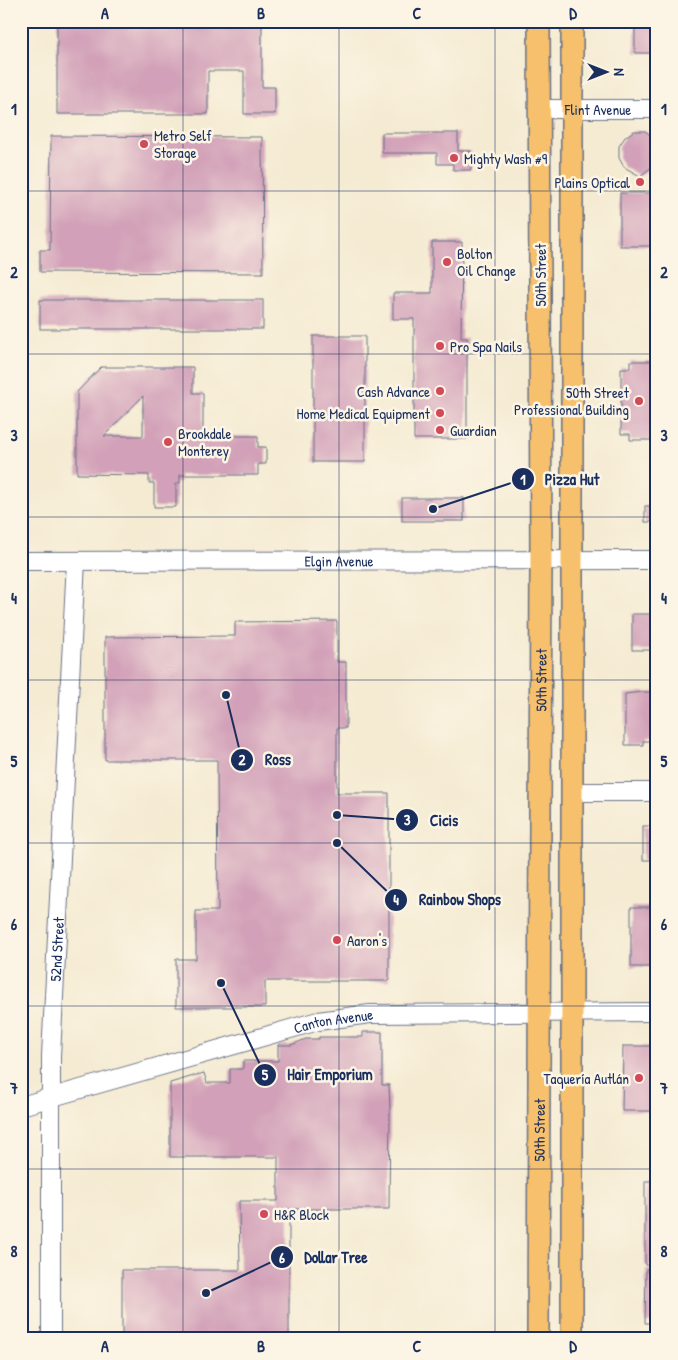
<svg xmlns="http://www.w3.org/2000/svg" width="678" height="1360" viewBox="0 0 678 1360" font-family="'Patrick Hand',sans-serif">
	<rect width="100%" height="100%" fill="#fcf5e5"/>
	<filter id="ink" filterUnits="userSpaceOnUse"><feTurbulence type="fractalNoise" baseFrequency=".02" numOctaves="2"/><feDisplacementMap in="SourceGraphic" scale="10" xChannelSelector="R" yChannelSelector="G"/><feConvolveMatrix kernelMatrix="1 2 1 2 8 2 1 2 1" color-interpolation-filters="sRGB"/></filter>
	<filter id="wash" filterUnits="userSpaceOnUse"><feTurbulence type="fractalNoise" baseFrequency=".0096" numOctaves="4" result="noise"/><feDisplacementMap in="SourceGraphic" scale="20" xChannelSelector="R" yChannelSelector="G"/><feGaussianBlur stdDeviation="1.12" result="paint"/><feColorMatrix in="noise" values="0 0 0 0 0 0 0 0 0 0 0 0 0 0 0 0 0 1.4 0 .05"/><feComposite in="paint" operator="in"/></filter>
	<g filter="url(#wash)">
		<rect width="100%" height="100%" fill="#f5ebd3"/>
		<g id="blocks">
			<g fill="#d2a0b8" fill-rule="evenodd">
				<polygon points="57,21 262,21 262,87 275,87 275,114 244,114 244,71 208,71 208,114 57,114"/>
				<rect x="635" y="21" width="22" height="32"/>
				<polygon points="634,131 645,131 657,140 657,163 640,176 624,167 619,158 619,146 625,137"/>
				<polygon points="382,133 458,133 458,151 471,151 471,170 453,170 453,164 437,164 437,153 382,153"/>
				<polygon points="51,136 262,137 263,273 40,272 40,250 50,250"/>
				<rect x="620" y="193" width="37" height="53"/>
				<polygon points="432,242 462,242 461,338 467,338 467,439 414,439 414,319 393,319 393,293 432,293"/>
				<rect x="40" y="300" width="223" height="29"/>
				<rect x="313" y="336" width="52" height="126"/>
				<polygon points="630,361 656,361 656,440 630,440 630,434 621,434 621,368 630,368"/>
				<path d="M101,367H193V393H203V436H258V447H266V464H258V475H180V483H176V507H154V483H149V475L77,474V392ZM143,396V436H104Z"/>
				<rect x="402" y="498" width="62" height="23"/>
				<rect x="645" y="506" width="12" height="16"/>
				<rect x="632" y="614" width="25" height="36"/>
				<polygon points="337,621 337,662 346,662 346,728 337,728 337,793 389,793 389,981 265,981 265,1007 176,1007 176,959 196,959 196,911 218,911 217,760 105,760 105,637 235,636 235,622"/>
				<polygon points="642,692 657,692 657,741 643,741 643,745 625,745 625,694"/>
				<rect x="643" y="826" width="14" height="34"/>
				<rect x="631" y="907" width="26" height="60"/>
				<polygon points="363,1032 382,1032 382,1085 389,1085 390,1110 389,1209 289,1209 289,1339 122,1339 122,1270 240,1270 239,1201 278,1201 278,1157 170,1157 170,1083 204,1073 207,1083 230,1083 230,1069 243,1069 243,1061 278,1061 278,1045 291,1045 306,1039 319,1039 319,1037 363,1037"/>
				<polygon points="623,1046 657,1046 657,1111 622,1111"/>
				<rect x="645" y="1181" width="12" height="84"/>
				<polygon points="646,1269 657,1269 657,1323 645,1323"/>
			</g>
		</g>
	</g>
	<g filter="url(#ink)">
		<use href="#blocks" fill-opacity="0" stroke="#677187" stroke-width="1"/>
		<g fill="none" stroke-linecap="round" stroke-linejoin="round">
			<defs>
				<g id="minor">
					<path id="s1" d="M539,109H657"/>
					<path id="s2" d="M21,561L657,560"/>
					<polyline points="573,792 657,792"/>
					<path id="s3" d="M21,1106L318,1021L370,1014L657,1012"/>
					<path id="s4" d="M51,1339V1056L76,561"/>
				</g>
				<g id="major">
					<path id="s5" d="M538,1339L541,559L539,21"/>
					<polyline points="572,1339 572,21"/>
				</g>
			</defs>
			<use href="#minor" stroke="#677187" stroke-width="20"/>
			<use href="#major" stroke="#677187" stroke-width="24"/>
			<use href="#minor" stroke="#fff" stroke-width="18"/>
			<use href="#major" stroke="#f7c06c" stroke-width="21"/>
		</g>
	</g>
	<path fill="none" stroke="#1b2f5e" stroke-width="1" stroke-opacity="0.55" d="M183,21V1339M339,21V1339M495,21V1339M21,191H657M21,354H657M21,517H657M21,680H657M21,843H657M21,1006H657M21,1169H657"/>
	<g fill="#d1495b" stroke="#fcf5e5" stroke-width="2">
		<circle cx="144" cy="144" r="5"/>
		<circle cx="454" cy="158" r="5"/>
		<circle cx="640" cy="182" r="5"/>
		<circle cx="447" cy="262" r="5"/>
		<circle cx="440" cy="346" r="5"/>
		<circle cx="440" cy="391" r="5"/>
		<circle cx="639" cy="401" r="5"/>
		<circle cx="440" cy="413" r="5"/>
		<circle cx="440" cy="430" r="5"/>
		<circle cx="168" cy="442" r="5"/>
		<circle cx="337" cy="940" r="5"/>
		<circle cx="639" cy="1078" r="5"/>
		<circle cx="264" cy="1214" r="5"/>
	</g>
	<g text-anchor="middle" dominant-baseline="central" stroke-width="5" stroke-linejoin="round" paint-order="stroke">
		<g font-size="15" fill="#1b2f5e" stroke="#fcf5e5">
			<text stroke="none"><textPath href="#s1" startOffset="59">Flint Avenue</textPath></text>
			<text transform="translate(540 275) rotate(-90)">50th Street</text>
			<text stroke="none"><textPath href="#s2" startOffset="318">Elgin Avenue</textPath></text>
			<text stroke="none"><textPath href="#s5" startOffset="659">50th Street</textPath></text>
			<text stroke="none"><textPath href="#s4" startOffset="390">52nd Street</textPath></text>
			<text stroke="none"><textPath href="#s3" startOffset="324">Canton Avenue</textPath></text>
			<text stroke="none"><textPath href="#s5" startOffset="209">50th Street</textPath></text>
		</g>
		<g font-size="15" fill="#1b2f5e" stroke="#fcf5e5" text-anchor="start">
			<text x="154" y="135">Metro Self<tspan x="154" dy="17">Storage</tspan></text>
			<text x="464" y="158">Mighty Wash #9</text>
			<text x="630" y="182" text-anchor="end">Plains Optical</text>
			<text x="457" y="253">Bolton<tspan x="457" dy="17">Oil Change</tspan></text>
			<text x="450" y="346">Pro Spa Nails</text>
			<text x="430" y="391" text-anchor="end">Cash Advance</text>
			<text x="629" y="392" text-anchor="end">50th Street<tspan x="629" dy="17">Professional Building</tspan></text>
			<text x="430" y="413" text-anchor="end">Home Medical Equipment</text>
			<text x="450" y="430">Guardian</text>
			<text x="178" y="433">Brookdale<tspan x="178" dy="17">Monterey</tspan></text>
			<text x="347" y="940">Aaron's</text>
			<text x="629" y="1078" text-anchor="end">Taquería Autlán</text>
			<text x="274" y="1214">H&amp;R Block</text>
		</g>
	</g>
	<path fill="none" stroke="#1b2f5e" stroke-width="2" d="M433 509L523 479M226 695L242 760M337 815L407 820M337 843L396 900M221 983L265 1075M206 1293L282 1257"/>
	<g fill="#1b2f5e" stroke="#fcf5e5" stroke-width="2">
		<circle cx="433" cy="509" r="5"/>
		<circle cx="226" cy="695" r="5"/>
		<circle cx="337" cy="815" r="5"/>
		<circle cx="337" cy="843" r="5"/>
		<circle cx="221" cy="983" r="5"/>
		<circle cx="206" cy="1293" r="5"/>
		<circle cx="523" cy="479" r="12"/>
		<circle cx="242" cy="760" r="12"/>
		<circle cx="407" cy="820" r="12"/>
		<circle cx="396" cy="900" r="12"/>
		<circle cx="265" cy="1075" r="12"/>
		<circle cx="282" cy="1257" r="12"/>
	</g>
	<g font-size="15" text-anchor="middle" font-weight="bold" fill="#fff">
		<text x="523" y="485">1</text>
		<text x="242" y="765">2</text>
		<text x="407" y="825">3</text>
		<text x="396" y="905">4</text>
		<text x="265" y="1080">5</text>
		<text x="282" y="1263">6</text>
	</g>
	<g font-size="16" text-anchor="middle" font-weight="bold" fill="#1b2f5e" stroke="#fcf5e5" stroke-width="5" stroke-linejoin="round" paint-order="stroke">
		<text x="572" y="485">Pizza Hut</text>
		<text x="278" y="765">Ross</text>
		<text x="444" y="826">Cicis</text>
		<text x="460" y="905">Rainbow Shops</text>
		<text x="330" y="1080">Hair Emporium</text>
		<text x="336" y="1263">Dollar Tree</text>
	</g>
	<rect width="678" height="1360" fill="none" stroke="#fcf5e5" stroke-width="55"/>
	<g transform="translate(606 72) rotate(90)" stroke="#fcf5e5" stroke-width="4" paint-order="stroke">
	<path d="M0-4L9 19L0 12L-9 19Z" fill="#1b2f5e"/>
	<text y="-8" font-size="14" font-weight="bold" text-anchor="middle" fill="#1b2f5e">N</text>
	</g>
	<rect x="28" y="28" width="622" height="1304" fill="none" stroke="#1b2f5e" stroke-width="2"/>
	<g font-size="16" text-anchor="middle" font-weight="bold" fill="#1b2f5e">
		<text x="105" y="19">A</text>
		<text x="261" y="19">B</text>
		<text x="417" y="19">C</text>
		<text x="573" y="19">D</text>
		<text x="14" y="115">1</text>
		<text x="664" y="115">1</text>
		<text x="14" y="278">2</text>
		<text x="664" y="278">2</text>
		<text x="14" y="441">3</text>
		<text x="664" y="441">3</text>
		<text x="14" y="604">4</text>
		<text x="664" y="604">4</text>
		<text x="14" y="767">5</text>
		<text x="664" y="767">5</text>
		<text x="14" y="930">6</text>
		<text x="664" y="930">6</text>
		<text x="14" y="1094">7</text>
		<text x="664" y="1094">7</text>
		<text x="14" y="1257">8</text>
		<text x="664" y="1257">8</text>
		<text x="105" y="1352">A</text>
		<text x="261" y="1352">B</text>
		<text x="417" y="1352">C</text>
		<text x="573" y="1352">D</text>
	</g>
</svg>
